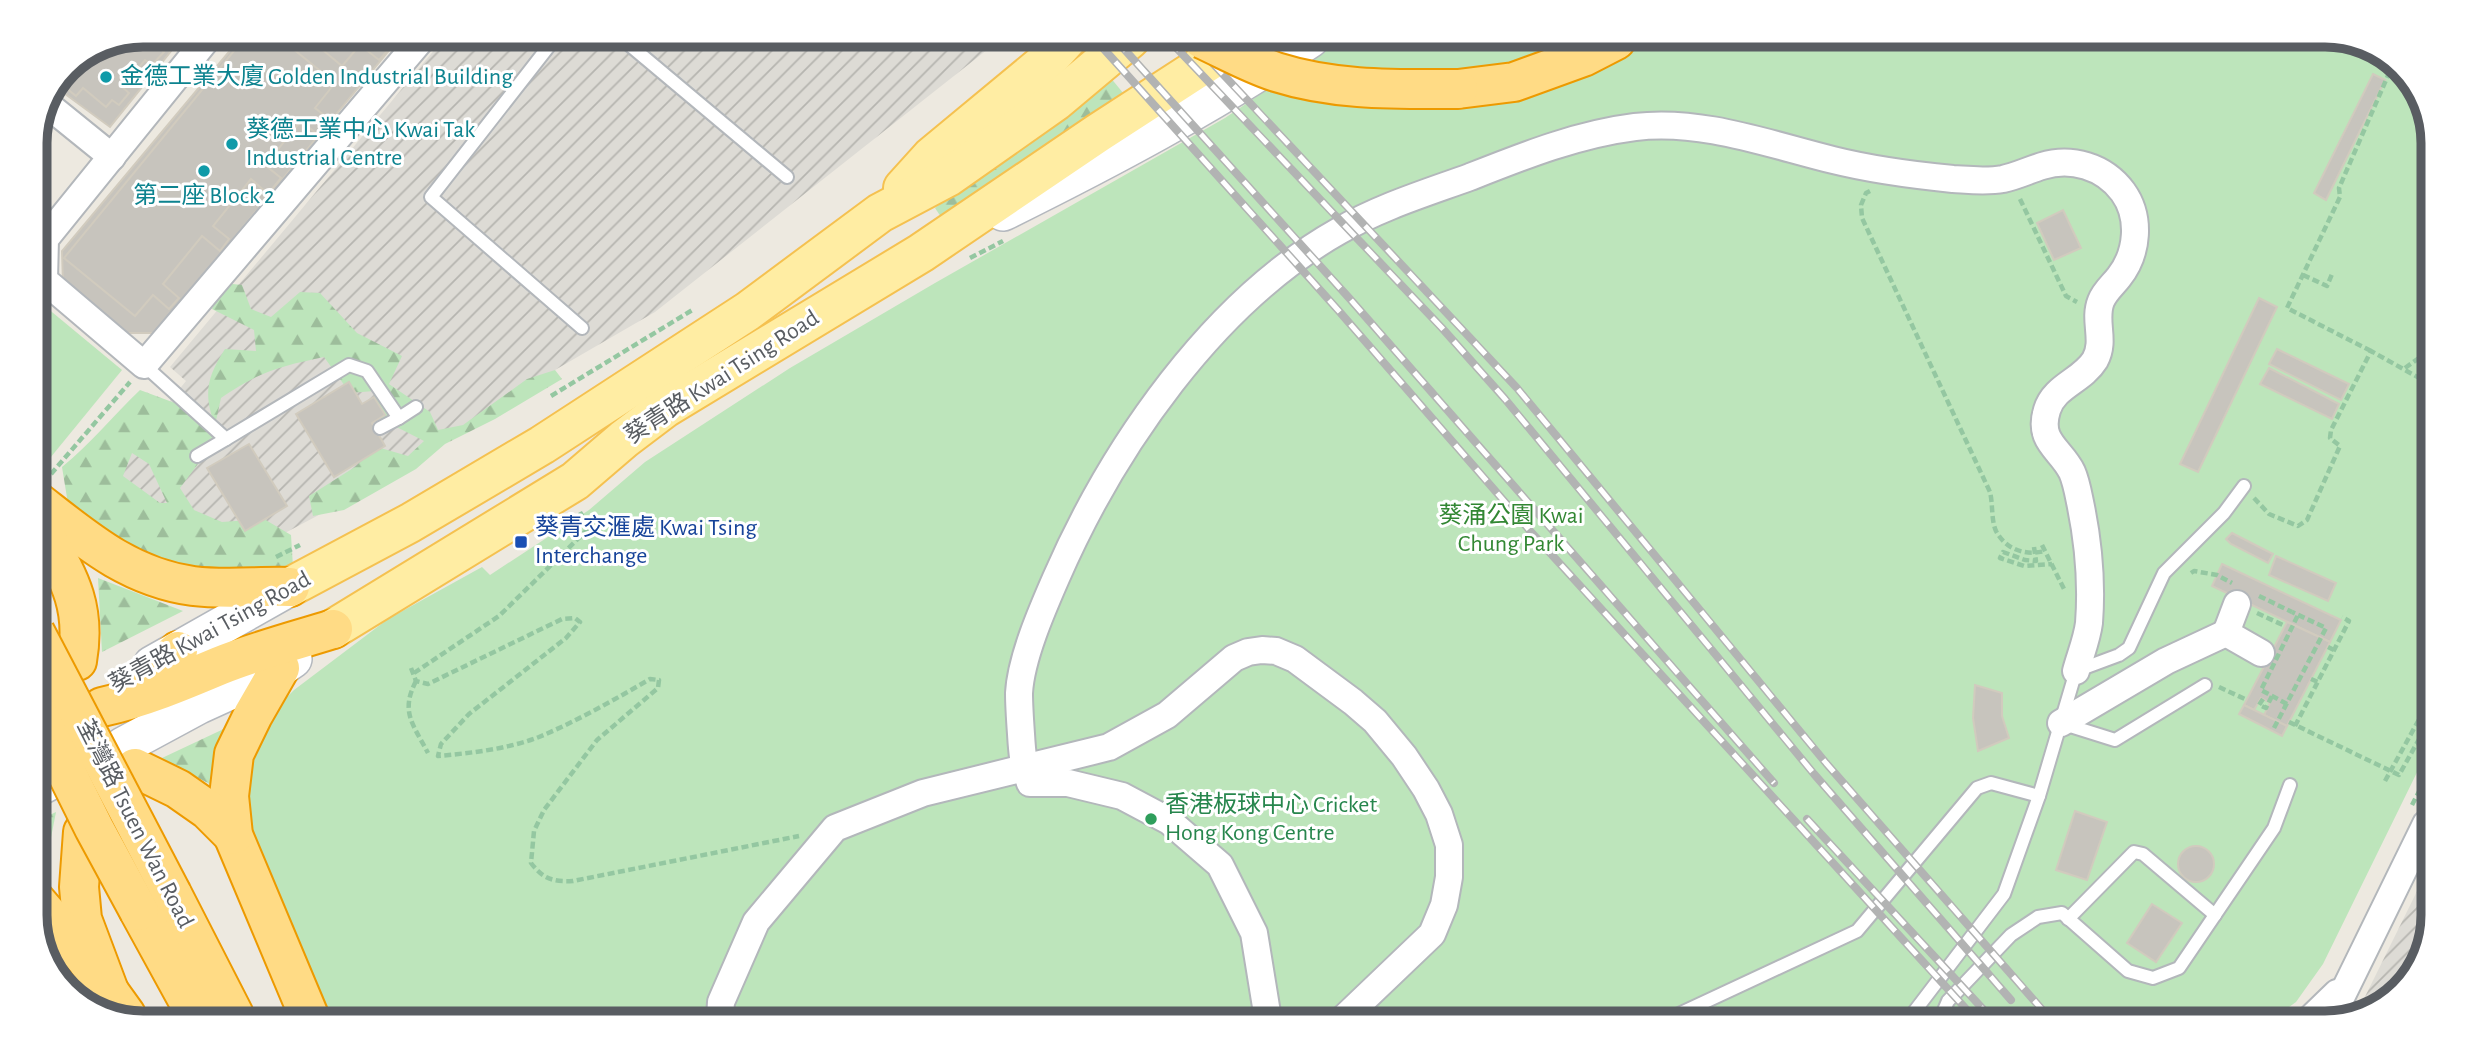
<svg xmlns="http://www.w3.org/2000/svg" width="2468" height="1058" viewBox="0 0 2468 1058" font-family="'Alegreya Sans','Noto Sans TC',sans-serif">
	<defs>
		<pattern id="industrial-furrows" width="10" height="10" patternUnits="userSpaceOnUse" patternTransform="scale(1.75)"><rect width="10" height="10" fill="#dddbd5"/><path d="M-1 1l2-2M0 10L10 0M9 11l2-2" fill="none" stroke="#b6b5b0"/></pattern>
		<pattern id="forest-firs" width="22" height="20" patternUnits="userSpaceOnUse" patternTransform="scale(1.75)"><rect width="22" height="20" fill="#bde5bb"/><path d="M5 1l3.5 6h-7zM16 11l3.5 6h-7z" fill="#9dbd9b"/></pattern>
	</defs>
	<rect width="100%" height="100%" fill="#ede9e0"/>
	<g fill="url(#industrial-furrows)">
		<polygon points="446,36 1002,38 655,312 555,370 486,418 364,491 283,534 213,539 85,467 147,392 165,407 186,381 170,367"/>
		<polygon points="2426,873 2425,956 2385,1004 2357,1013"/>
	</g>
	<g fill="url(#forest-firs)" fill-rule="evenodd">
		<polygon points="1110,77 1128,99 941,217 935,208"/>
		<path d="M223,283L242,285L251,309L271,317L300,292L320,293L357,333L402,356L389,384L430,412L438,430L463,425L527,379L555,370L562,379L495,419L445,444L416,469L344,510L313,516L309,496L355,467L377,447L408,456L424,441L377,417L374,391L350,393L324,357C281,366 258,372 221,398L215,425C203,394 207,377 225,349L256,351L254,330L212,309Z"/>
		<path d="M140,390L191,409L215,441L180,488L194,510L222,522L264,519L291,535L293,567L258,574L152,568L69,510L62,467C90,444 113,416 140,390ZM132,453L149,464L167,503H160L123,476Z"/>
		<polygon points="98,578 183,611 102,652"/>
		<polygon points="230,726 215,787 162,758"/>
		<polygon points="56,812 46,863 35,858 35,822"/>
	</g>
	<g fill="#bde5bb">
		<polygon points="1342,39 2366,43 2411,78 2433,137 2427,752 2323,964 2296,1002 2267,1023 325,1016 258,862 258,843 240,810 260,724 294,690 388,619 482,567 490,575 589,510 645,462 790,368 935,283 1225,118"/>
		<polygon points="35,298 122,370 46,463 35,445"/>
	</g>
	<g fill="#c7c4bd" stroke="#d1cbbe" stroke-width="2">
		<polygon points="144,35 184,35 110,127 57,88 67,67"/>
		<polygon points="144,35 166,35 157,46 164,52 152,65 145,60 122,87 129,93 119,105 112,100 106,107 83,88 76,96 60,83 67,67"/>
		<polygon points="243,35 401,36 155,333 121,333 63,284 62,251"/>
		<polygon points="247,35 276,35 335,83 315,108 329,119 317,134 301,121 265,165 281,178 268,194 251,179 213,226 229,239 220,251 202,236 163,284 179,298 169,309 153,295 135,316 64,258"/>
		<polygon points="306,36 373,36 389,49 379,60 360,45 342,66"/>
		<polygon points="2373,74 2385,80 2326,200 2314,193"/>
		<polygon points="2063,210 2081,248 2054,260 2037,223"/>
		<polygon points="2259,298 2277,307 2198,472 2180,464"/>
		<polygon points="2277,349 2349,384 2341,400 2269,364"/>
		<polygon points="2269,368 2339,404 2332,419 2260,384"/>
		<polygon points="349,382 362,404 374,397 385,415 372,423 385,446 334,477 296,414"/>
		<polygon points="249,444 287,506 245,531 207,468"/>
		<polygon points="2232,533 2273,554 2268,563 2231,544 2226,539"/>
		<polygon points="2276,556 2336,583 2328,601 2269,575"/>
		<polygon points="2222,564 2341,620 2330,642 2212,586"/>
		<polygon points="2287,622 2330,642 2287,726 2264,715 2270,703 2261,698 2254,710 2244,705"/>
		<polygon points="1975,685 2002,693 2002,716 2009,738 1978,751 1973,718"/>
		<polygon points="2244,705 2287,726 2282,736 2239,714"/>
		<polygon points="2075,811 2107,822 2087,880 2056,870"/>
		<circle cx="2196" cy="864" r="18"/>
		<polygon points="2152,904 2182,923 2156,962 2127,943"/>
	</g>
	<g fill="none" stroke-linecap="round" stroke-linejoin="round">
		<defs>
			<g id="lane">
				<polyline points="556,37 431,197 582,328"/>
				<polyline points="620,37 787,177"/>
				<polyline points="144,365 226,439 349,365 367,371 399,418 416,407"/>
				<polyline points="380,428 399,418"/>
				<polyline points="197,456 226,439"/>
				<polyline points="2064,724 2115,740 2205,685"/>
				<polyline points="2068,919 2134,852 2143,854 2215,915"/>
				<polyline points="2407,977 2425,939"/>
				<polyline points="1664,1021 1857,931 1977,788 1991,783 2039,796"/>
				<polyline points="1909,1021 1914,1012 2004,894 2039,796 2076,671 2119,655 2129,648 2164,573 2224,513 2244,486"/>
				<polyline points="1939,1022 1948,1001 2011,935 2038,917 2062,913 2128,971 2153,978 2179,968 2274,828 2290,785"/>
			</g>
			<g id="street">
				<polyline points="210,35 45,239 44,280 144,365 424,36"/>
				<polyline points="49,106 112,157"/>
				<polyline points="2237,604 2226,633 2261,653"/>
				<polyline points="2061,723 2166,661 2226,633"/>
				<polyline points="720,1017 721,1002 756,922 835,828 923,793 1109,747 1167,715 1234,658 1248,652 1262,650 1276,651 1295,659 1353,702 1375,721 1404,756 1426,789 1439,814 1449,845 1449,877 1444,905 1432,934 1343,1019"/>
				<path d="M1268,1019L1254,933L1220,865L1169,821L1122,796L1068,783H1030C1023,766 1022,751 1021,734C1020,720 1019,706 1019,693C1021,658 1042,610 1056,578C1113,447 1213,302 1339,231C1380,207 1426,193 1470,177C1523,156 1578,134 1635,127C1702,119 1768,144 1833,160C1873,170 1912,175 1953,179C1970,180 1986,182 2003,179C2017,176 2029,170 2042,166C2071,157 2104,166 2123,192C2141,217 2138,253 2119,277C2113,285 2105,291 2101,301C2093,321 2106,340 2095,360C2082,381 2054,386 2047,410C2037,442 2061,449 2072,472C2076,481 2078,492 2080,502C2088,540 2092,584 2089,623C2087,639 2080,656 2076,671"/>
				<polyline points="2329,1022 2426,824"/>
				<polyline points="2306,1023 2337,993"/>
			</g>
			<g id="secondary">
				<path d="M1003,212C1108,160 1212,105 1310,39"/>
				<polyline points="152,665 290,587"/>
				<polyline points="123,746 199,705 280,668 293,659"/>
				<polyline points="35,789 54,779"/>
			</g>
			<g id="primary">
				<polyline points="903,188 931,157 1048,60 1068,38"/>
				<polyline points="290,587 410,523 542,445 748,311 880,213 948,177 1056,101 1130,39"/>
				<polyline points="333,629 575,481 624,439 665,408 921,253 1098,133 1243,39"/>
			</g>
			<g id="highway">
				<polyline points="1458,89 1514,82 1583,57 1616,40"/>
				<path d="M35,500C85,539 128,577 193,586C225,590 258,586 290,587"/>
				<path d="M35,518C63,570 88,599 77,661"/>
				<polyline points="280,668 253,715 234,754 229,796 233,835 309,1016"/>
				<polyline points="133,693 178,651"/>
				<path d="M102,707C143,698 181,682 219,666C256,651 295,641 333,629"/>
				<polyline points="135,768 178,789 208,810 233,835"/>
				<polyline points="83,832 79,887 82,919 109,991"/>
				<polyline points="172,894 234,1015"/>
				<polyline points="35,900 85,958 126,1015"/>
				<polyline points="139,911 196,1015"/>
			</g>
		</defs>
		<use href="#lane" stroke="#b3b7bb" stroke-width="16"/>
		<use href="#street" stroke="#b3b7bb" stroke-width="30"/>
		<use href="#secondary" stroke="#b4b8be" stroke-width="40"/>
		<use href="#primary" stroke="#f5c150" stroke-width="42"/>
		<use href="#highway" stroke="#ed9a00" stroke-width="42"/>
		<g stroke="#94c7a1" stroke-width="4.5" stroke-dasharray="7 3.5" stroke-linecap="butt">
			<path d="M1870,191L1866,193L1861,205L1862,218L1990,492C1993,504 1991,520 1996,531C2006,550 2026,556 2045,551"/>
			<polyline points="2020,199 2066,296 2077,302"/>
			<polyline points="970,258 1003,241"/>
			<polyline points="2303,275 2327,286 2332,274"/>
			<polyline points="2371,351 2287,308 2340,197 2339,188 2393,64"/>
			<polyline points="2405,368 2426,353 2431,342"/>
			<polyline points="551,396 694,309"/>
			<polyline points="35,457 50,474"/>
			<polyline points="51,474 130,382"/>
			<polyline points="2254,498 2269,514 2298,526 2307,520 2340,446 2330,438 2331,430 2371,351 2430,384"/>
			<polyline points="2042,545 2065,591"/>
			<polyline points="2034,547 2036,561 2025,560 2003,552 2000,558 2024,566 2052,564"/>
			<polyline points="276,557 300,545"/>
			<polyline points="2191,573 2194,571 2217,575 2232,583"/>
			<polyline points="2259,596 2292,612"/>
			<polyline points="2257,613 2285,626"/>
			<polyline points="2328,647 2334,650"/>
			<path d="M411,668L416,681L428,684L562,619L575,618L580,622L566,638L469,714L441,744L438,756C471,753 508,749 539,737C577,721 614,700 650,679L659,680L658,688L597,740L544,810L534,831L531,863C543,879 553,882 573,881L799,836"/>
			<polyline points="414,673 499,616 589,528 580,512"/>
			<polyline points="2311,679 2318,682"/>
			<path d="M416,681C400,712 413,724 428,753"/>
			<polyline points="2219,687 2247,700"/>
			<polyline points="2263,699 2259,705 2266,708 2272,696"/>
			<polyline points="2289,722 2399,775 2427,725"/>
			<polyline points="2295,726 2349,621 2342,617"/>
			<polyline points="2417,743 2427,748"/>
			<polyline points="2385,781 2427,705"/>
			<polyline points="2412,805 2427,776"/>
		</g>
		<use href="#lane" stroke="#fff" stroke-width="12"/>
		<use href="#street" stroke="#fff" stroke-width="26"/>
		<use href="#secondary" stroke="#fff" stroke-width="37"/>
		<use href="#primary" stroke="#ffeda3" stroke-width="38"/>
		<use href="#highway" stroke="#ffdb85" stroke-width="38"/>
		<defs>
			<g id="rail">
				<polyline points="1094,38 1338,310 1531,532 1978,1022"/>
				<polyline points="1115,39 1350,299 1774,783"/>
				<polyline points="1168,39 1442,328 1505,399 1814,774 2011,1000"/>
				<polyline points="1190,39 1517,388 1826,763 2053,1022"/>
				<polyline points="1807,819 1995,1022"/>
			</g>
		</defs>
		<use href="#rail" stroke="#b2b3b3" stroke-width="8"/>
		<use href="#rail" stroke="#fff" stroke-width="5" stroke-dasharray="16" stroke-linecap="butt"/>
		<defs>
			<g id="highway-bridge">
				<path d="M1202,39C1226,50 1251,64 1276,72C1336,91 1396,89 1458,89"/>
				<polyline points="35,632 172,894"/>
				<polyline points="35,709 94,828 139,911"/>
			</g>
		</defs>
		<use href="#highway-bridge" stroke="#ed9a00" stroke-width="42" stroke-linecap="butt"/>
		<g stroke="#94c7a1" stroke-width="4.5" stroke-dasharray="7 3.5" stroke-linecap="butt">
			<polyline points="2287,704 2261,690 2298,615"/>
			<polyline points="2274,728 2326,628 2292,612"/>
		</g>
		<use href="#highway-bridge" stroke="#ffdb85" stroke-width="38"/>
	</g>
	<g fill="#0f9aa8" stroke="#fff" stroke-width="2.5">
		<circle cx="106" cy="77" r="7"/>
		<circle cx="232" cy="144" r="7"/>
		<circle cx="204" cy="171" r="7"/>
	</g>
	<rect fill="#1a4fb4" stroke="#fff" stroke-width="2.5" x="514" y="535" width="14" height="14" rx="3.5"/>
	<circle fill="#2e9e5b" stroke="#fff" stroke-width="2.5" cx="1151" cy="819" r="7"/>
	<g text-anchor="middle" dominant-baseline="central" stroke-width="6" stroke-linejoin="round" paint-order="stroke">
		<g font-size="24" fill="#0d838f" stroke="#fff" text-anchor="start">
			<text x="120" y="77">金德工業大廈 Golden Industrial Building</text>
			<text x="246" y="130">葵德工業中心 Kwai Tak<tspan x="246" dy="28">Industrial Centre</tspan></text>
			<text x="204" y="196" text-anchor="middle">第二座 Block 2</text>
		</g>
		<g font-size="24" fill="#595d62" stroke="#fff">
			<text transform="translate(722 377) rotate(-33)">葵青路 Kwai Tsing Road</text>
			<text transform="translate(210 632) rotate(-29)">葵青路 Kwai Tsing Road</text>
			<text transform="translate(135 824) rotate(63)">荃灣路 Tsuen Wan Road</text>
		</g>
		<g font-size="24" fill="#328733" stroke="#fff">
			<text x="1511" y="516">葵涌公園 Kwai<tspan x="1511" dy="28">Chung Park</tspan></text>
		</g>
		<g font-size="24" fill="#164399" stroke="#fff" text-anchor="start">
			<text x="535" y="528">葵青交滙處 Kwai Tsing<tspan x="535" dy="28">Interchange</tspan></text>
		</g>
		<g font-size="24" fill="#27864d" stroke="#fff" text-anchor="start">
			<text x="1165" y="805">香港板球中心 Cricket<tspan x="1165" dy="28">Hong Kong Centre</tspan></text>
		</g>
	</g>
	<path d="M0 0H2468V1058H0ZM143 47H2325A96 96 0 0 1 2421 143V915A96 96 0 0 1 2325 1011H143A96 96 0 0 1 47 915V143A96 96 0 0 1 143 47Z" fill="#fff" fill-rule="evenodd"/>
	<path fill="none" stroke="#595d62" stroke-width="9" d="M143 47H2325A96 96 0 0 1 2421 143V915A96 96 0 0 1 2325 1011H143A96 96 0 0 1 47 915V143A96 96 0 0 1 143 47Z"/>
</svg>
